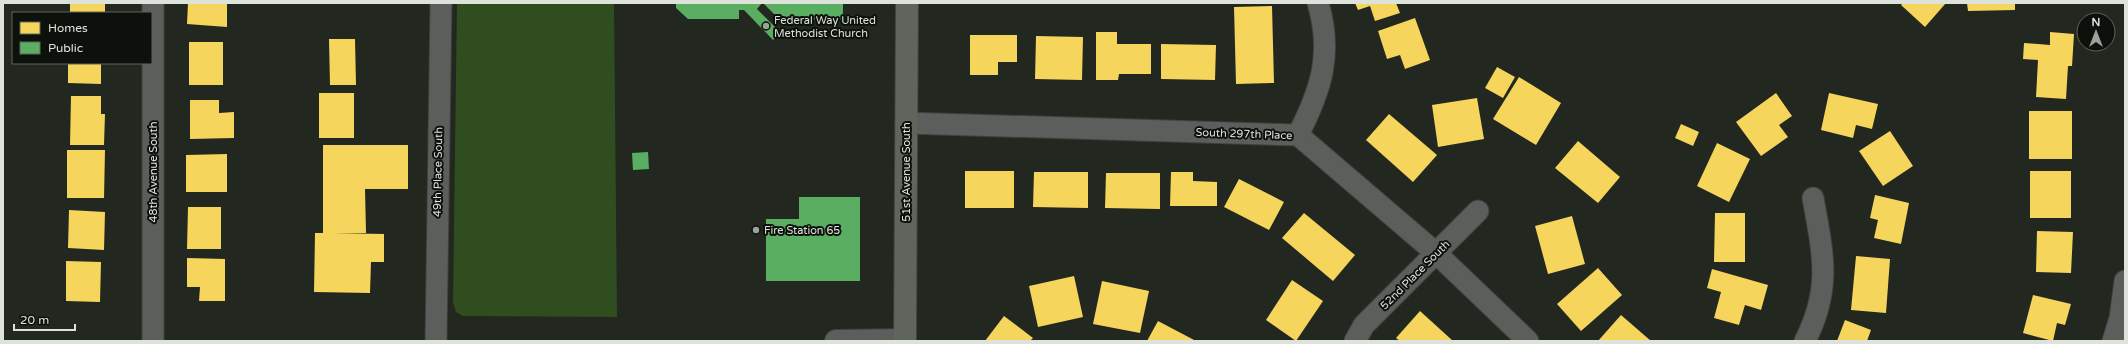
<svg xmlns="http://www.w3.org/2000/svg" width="2128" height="344" viewBox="0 0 2128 344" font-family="'Varela Round',sans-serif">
	<rect width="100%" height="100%" fill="#222720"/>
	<polygon fill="#304d20" points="457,3 614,3 617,317 463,316 456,312 453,302"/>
	<g fill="#f6d55c">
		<rect x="70" y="3" width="35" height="10"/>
		<polygon points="188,3 227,3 227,27 187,24"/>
		<polygon points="1355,3 1396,3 1400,13 1375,21 1370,6 1358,10"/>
		<polygon points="1903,3 1946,3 1925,27 1901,5"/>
		<polygon points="1967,3 2015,3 2015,10 1968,11"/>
		<polygon points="1272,6 1274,83 1236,84 1234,7"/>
		<polygon points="1415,18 1430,60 1405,69 1400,55 1387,59 1378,31"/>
		<polygon points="1096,32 1117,32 1117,44 1151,44 1151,74 1119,74 1118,80 1096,80"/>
		<polygon points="2050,32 2074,34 2072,66 2068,66 2066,99 2036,97 2038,60 2023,59 2024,43 2050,45"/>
		<polygon points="970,35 1017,35 1017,62 998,62 998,75 970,75"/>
		<polygon points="1036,36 1083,37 1082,80 1035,79"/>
		<polygon points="329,39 355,39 356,85 330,85"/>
		<rect x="189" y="42" width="34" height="43"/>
		<polygon points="1161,44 1216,45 1215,80 1161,79"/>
		<polygon points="68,63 101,63 101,84 68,83"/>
		<polygon points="1497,67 1515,77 1503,98 1485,88"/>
		<polygon points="1519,77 1561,103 1536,145 1493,119"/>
		<rect x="319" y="93" width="35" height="45"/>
		<polygon points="1776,93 1792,116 1779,125 1788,137 1761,156 1736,122"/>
		<polygon points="1829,93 1878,104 1872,129 1856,125 1853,138 1821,130"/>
		<polygon points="71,96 101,96 101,114 105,114 104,145 70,145"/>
		<polygon points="1477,98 1484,139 1438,147 1432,105"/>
		<polygon points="190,100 219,100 219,113 234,112 234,138 190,139"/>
		<rect x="2029" y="111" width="43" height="48"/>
		<polygon points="1389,114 1437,155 1413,182 1366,140"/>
		<polygon points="1681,124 1699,132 1693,146 1675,138"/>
		<polygon points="1890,131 1913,166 1883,186 1859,151"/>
		<polygon points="1578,141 1620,177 1598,203 1555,168"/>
		<polygon points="1717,143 1750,159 1729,202 1697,186"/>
		<polygon points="323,145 408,145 408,189 365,189 366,233 335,233 384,234 384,262 371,262 370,293 314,292 315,233 323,233"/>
		<polygon points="67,150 105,150 104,198 67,198"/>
		<polygon points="227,154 227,192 186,192 186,155"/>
		<rect x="965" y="171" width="49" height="37"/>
		<rect x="2030" y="171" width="41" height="47"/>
		<polygon points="1034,172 1088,172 1088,208 1033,207"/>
		<polygon points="1171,172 1193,172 1193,181 1217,182 1217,206 1170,206"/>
		<polygon points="1106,173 1160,173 1160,209 1105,208"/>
		<polygon points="1239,179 1284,202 1269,230 1224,207"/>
		<polygon points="1875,195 1909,203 1901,244 1874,238 1878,220 1870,218"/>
		<polygon points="188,207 221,207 221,249 187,249"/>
		<polygon points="69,210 105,212 104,250 68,248"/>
		<polygon points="1304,213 1355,255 1333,281 1282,238"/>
		<polygon points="1715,213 1745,213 1745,262 1714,262"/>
		<polygon points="1572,216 1585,264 1548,274 1535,226"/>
		<polygon points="2037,231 2073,232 2071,273 2036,272"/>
		<polygon points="1856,256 1890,259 1886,313 1851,310"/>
		<polygon points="187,258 225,259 225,301 199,301 200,287 187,287"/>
		<polygon points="66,261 101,262 100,302 66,301"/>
		<polygon points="1598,268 1622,295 1581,331 1557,304"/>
		<polygon points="1712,269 1768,285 1761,310 1745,305 1739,325 1714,318 1721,292 1707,288"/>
		<polygon points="1074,276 1083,317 1038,327 1029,286"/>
		<polygon points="1292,280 1323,301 1296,341 1266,320"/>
		<polygon points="1102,281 1149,291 1140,333 1093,324"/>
		<polygon points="2033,295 2071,304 2065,325 2057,323 2053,341 2023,333"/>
		<polygon points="1420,311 1453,341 1400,341 1396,338"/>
		<polygon points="1621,315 1651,341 1598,341"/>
		<polygon points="1004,316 1033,338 1030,341 985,341"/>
		<polygon points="1845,320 1871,330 1867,341 1837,341"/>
		<polygon points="1158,321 1196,341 1147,341"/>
	</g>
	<g fill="#5aae61">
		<polygon points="676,3 762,3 757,9 781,33 773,40 744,10 739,10 739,19 688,19 676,8"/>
		<polygon points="763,3 843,3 843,20 779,19"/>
		<polygon points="648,152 649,169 633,170 632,153"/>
		<polygon points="799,197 860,197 860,281 766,281 766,219 799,219"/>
	</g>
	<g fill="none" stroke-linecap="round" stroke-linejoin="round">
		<defs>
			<g id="minor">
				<polyline points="153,3 153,341"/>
				<polyline points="906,123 1298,135 1437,254 1528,341"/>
				<path d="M1298,135C1321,90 1333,54 1318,3"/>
				<polyline points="436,341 441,3"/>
				<polyline points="1355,341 1364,325 1478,211"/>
				<path d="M1805,341C1832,288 1823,254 1813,198"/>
				<polyline points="2113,341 2120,318 2125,281"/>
			</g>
			<polyline id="tertiary" points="836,341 905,340"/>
			<polyline id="secondary" points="905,341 907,3"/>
		</defs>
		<use href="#minor" stroke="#3e413c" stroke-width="23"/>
		<use href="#tertiary" stroke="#3e413c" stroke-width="24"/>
		<use href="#secondary" stroke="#3e413c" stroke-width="24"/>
		<use href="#minor" stroke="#5b5e5a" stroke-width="21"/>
		<use href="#tertiary" stroke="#5b5e5a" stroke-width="22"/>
		<use href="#secondary" stroke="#5f645c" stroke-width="22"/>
	</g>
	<g fill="#9ca199" stroke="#0d110b" stroke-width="1.5">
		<circle cx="766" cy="26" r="4"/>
		<circle cx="756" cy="230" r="4"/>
	</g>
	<g text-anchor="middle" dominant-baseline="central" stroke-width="4" stroke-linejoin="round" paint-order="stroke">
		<g font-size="11" fill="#dde2da" stroke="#0d110b" text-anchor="start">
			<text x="774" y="20">Federal Way United<tspan x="774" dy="13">Methodist Church</tspan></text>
			<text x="764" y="230">Fire Station 65</text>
		</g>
		<g font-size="11" fill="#dde2da" stroke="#0d110b">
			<text transform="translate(1244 134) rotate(2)">South 297th Place</text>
			<text transform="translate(153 172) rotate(-90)">48th Avenue South</text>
			<text transform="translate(438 172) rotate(-89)">49th Place South</text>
			<text transform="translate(906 172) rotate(-90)">51st Avenue South</text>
			<text transform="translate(1415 275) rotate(-45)">52nd Place South</text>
		</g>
	</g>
	<rect width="2128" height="344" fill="none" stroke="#dde2da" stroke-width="8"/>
	<rect x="12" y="12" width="140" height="52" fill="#0d110b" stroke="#60655e"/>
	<rect x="20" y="22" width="20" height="12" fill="#f6d55c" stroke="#60655e"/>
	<text x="48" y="32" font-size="12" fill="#dde2da">Homes</text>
	<rect x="20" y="42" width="20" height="12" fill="#5aae61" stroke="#60655e"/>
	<text x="48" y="52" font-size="12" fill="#dde2da">Public</text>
	<g transform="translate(2096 32)"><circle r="19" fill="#0d110b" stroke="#60655e"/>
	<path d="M0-3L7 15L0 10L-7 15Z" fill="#9ca199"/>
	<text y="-6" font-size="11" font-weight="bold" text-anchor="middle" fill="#dde2da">N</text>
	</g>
	<path d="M14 324v6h61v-6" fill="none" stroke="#dde2da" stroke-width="2"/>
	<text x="20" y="324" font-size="12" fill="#dde2da" stroke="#0d110b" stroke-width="3" paint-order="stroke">20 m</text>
</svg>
